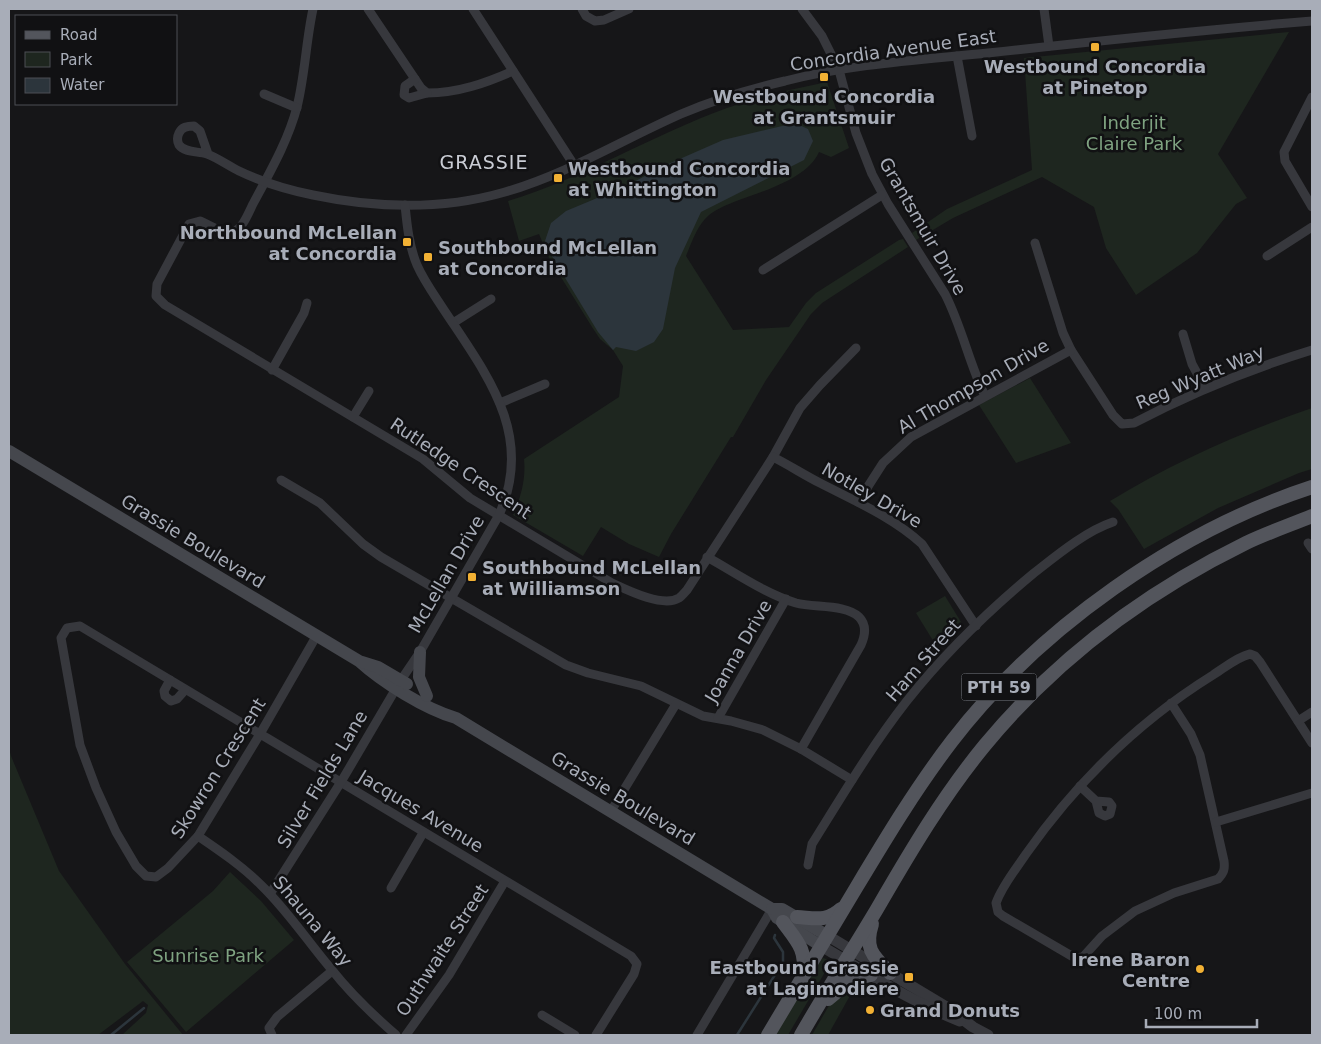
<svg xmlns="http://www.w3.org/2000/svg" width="1321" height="1044" viewBox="0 0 1321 1044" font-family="'DejaVu Sans',sans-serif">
	<rect width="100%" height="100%" fill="#161618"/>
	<g fill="#1e261f">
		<polygon points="1289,32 1218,154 1247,198 1236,204 1197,253 1136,295 1106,248 1094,207 1042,177 953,218 916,240 912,233 947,209 1032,170 1024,58"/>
		<path d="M827,82L849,148L831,157L819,152C808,178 764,191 739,200C727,205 714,209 705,219C696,229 691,244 686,256L733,330L789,327L806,303L816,293L899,240L903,239L908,247L822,303L811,314L766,380L733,437H731L671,534L659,557L629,544L601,527L583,556L513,515C521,497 526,479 524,459L619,397L623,366L613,350L600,339L592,327L549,258L539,234L519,241L508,201C584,178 652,135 727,108C760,96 793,89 827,82Z"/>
		<polygon points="1030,378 1071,443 1016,463 979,405"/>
		<path d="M1312,408V469L1299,473L1218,508L1144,549L1118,509L1110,501C1176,461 1239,433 1312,408Z"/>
		<polygon points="945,596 961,622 937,647 916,613"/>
		<polygon points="9,748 11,756 59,871 125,964 183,1035 122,1035 146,1013 148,1005 143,1001 98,1035 9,1035"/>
		<polygon points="230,872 261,901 294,940 186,1032 127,962 213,891"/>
		<polygon points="823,958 829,960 828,967 788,1035 773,1035 819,961"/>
		<polygon points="857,983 828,1035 812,1035 831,1002"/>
	</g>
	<polygon fill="#2c353c" points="795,123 808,129 813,141 804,160 701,212 675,268 663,329 654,342 636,351 616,347 613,350 598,332 550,253 545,241 551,223 566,211 626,186 666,165 723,140"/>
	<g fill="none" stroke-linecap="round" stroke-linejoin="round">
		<g stroke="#2c353c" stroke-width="2.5">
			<polyline points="111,1035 144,1008"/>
			<polyline points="737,1035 783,962 783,952 774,938 775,935"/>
		</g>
		<g stroke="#37383d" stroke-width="9">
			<path d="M313,9C306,41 305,75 297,107C288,141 270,172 254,202C249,211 243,230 232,232C221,234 210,225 200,221L189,224L157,284L156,296L165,305L423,459L470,498L612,583C627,590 663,608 679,598C682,596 685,592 687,590L773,457L800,408L820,385L856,348"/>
			<path d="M368,9L421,88L427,93C458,93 486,83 513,71"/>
			<polyline points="473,9 574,165"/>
			<polyline points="582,9 586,16 595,21 604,20 629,9"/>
			<path d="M802,9L822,36L839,70L856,133L872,174L888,204L945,294C962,327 969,363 985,396"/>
			<polyline points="1044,9 1049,46"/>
			<polyline points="957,56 972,136"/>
			<polyline points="415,79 405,86 404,95 409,98 427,93"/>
			<polyline points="264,94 297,108"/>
			<polyline points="1312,97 1284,152 1285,161 1312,207"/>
			<path d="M208,154L200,131L194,126C187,126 182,127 179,133C177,137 177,141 179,145C185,153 198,151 207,154C216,157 229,166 239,171C262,182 288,190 313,195C375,208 443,210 505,192C567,174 622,140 681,114C714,100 750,89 785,81C851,64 920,60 988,53C1096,41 1204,30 1312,21"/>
			<path d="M1035,243L1063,333L1071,350L1113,415L1122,424L1134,423C1191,393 1250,369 1312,350"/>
			<polyline points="1267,256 1312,227"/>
			<polyline points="763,270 882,195"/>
			<polyline points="453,323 491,299"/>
			<polyline points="1183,334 1192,364 1205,388"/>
			<polyline points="272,370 304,313 307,303"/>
			<polyline points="500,403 545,384"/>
			<polyline points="353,417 369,391"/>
			<path d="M773,457C789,465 804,475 820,483C855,501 894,518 922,544L976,626"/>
			<polyline points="281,480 320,503 363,544 381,557 566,665 588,673 641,686 703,716 731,721 763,730 801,749 852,780"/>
			<polyline points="858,502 883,463 911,437 1071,350"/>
			<polyline points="1308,543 1312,549"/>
			<path d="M707,557C736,573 764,593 796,603C814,608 846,604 859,617C867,625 865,636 861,645L801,749"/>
			<path d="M317,635L260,734L198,836L168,868L156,877L146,876L136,866L116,832L96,788L80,745L61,638L67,628L80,626L260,734L267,738C388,810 509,883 631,956L637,964L634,974L596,1035"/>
			<polyline points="170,680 164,691 165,696 171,701 177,699 185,690"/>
			<path d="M1171,703L1191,734L1200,755L1224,861C1225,869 1224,873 1218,879L1174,893L1135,911L1102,936L1083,957L1075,958L1003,916L998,912L996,903C1002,886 1016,869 1026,854C1076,783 1139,721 1213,675C1224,668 1237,657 1250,654L1255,656L1260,662L1312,743"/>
			<polyline points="718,718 786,599"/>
			<polyline points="1298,721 1312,712"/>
			<polyline points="1080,786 1096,801 1099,813 1105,816 1110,814 1112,806 1109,802 1096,801"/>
			<polyline points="611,811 676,704"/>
			<polyline points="1216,822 1312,793"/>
			<path d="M198,836C220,851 242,866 261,885C288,911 308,942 332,970C351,994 373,1015 396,1035"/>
			<path d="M808,865L812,844C842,796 871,747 906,702C944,654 987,612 1034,573C1057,555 1086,531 1113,522"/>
			<polyline points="391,888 423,833"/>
			<path d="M270,894L341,782L401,680L420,652L499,515C535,435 487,375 444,310C435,296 424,281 417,265C409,246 407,225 405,205"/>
			<polyline points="542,1015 575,1035"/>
			<polyline points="272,1035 269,1028 277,1017 332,971"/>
			<polyline points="406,1035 449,975 505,881"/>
			<polyline points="697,1035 772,909"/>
		</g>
		<g stroke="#37383d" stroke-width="11">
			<polyline points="828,936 948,1008 973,1027 988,1035"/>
			<path d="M821,946C866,972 911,1002 960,1021"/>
		</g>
		<g stroke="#45474d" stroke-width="12">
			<path d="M9,451L359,661C382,682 425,709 456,718L772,909L777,918L821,946"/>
			<polyline points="420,652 419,677 427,696"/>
			<polyline points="362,662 378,667 407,684"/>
			<polyline points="772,909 782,909 828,936"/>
		</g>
		<g stroke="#53555c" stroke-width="14">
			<path d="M797,917C815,918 827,922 841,909"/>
			<path d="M783,922C797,941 807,950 803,974"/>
			<path d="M872,924C864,949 873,956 890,973"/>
			<polyline points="828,999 852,979 871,975"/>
			<path d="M768,1035C797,986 827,937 856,888C886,838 916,788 952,741C1039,628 1177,531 1312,487"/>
			<path d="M801,1035C825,993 852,951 877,909C910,852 943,796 985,745C1056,659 1146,592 1246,543C1267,533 1290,525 1312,516"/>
		</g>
	</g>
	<g fill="#f2b134" stroke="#111113" stroke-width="2">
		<rect x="1090" y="42" width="10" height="10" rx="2.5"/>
		<rect x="819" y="72" width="10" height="10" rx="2.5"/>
		<rect x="553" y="173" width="10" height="10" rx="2.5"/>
		<rect x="402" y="237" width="10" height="10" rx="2.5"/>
		<rect x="423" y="252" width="10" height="10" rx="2.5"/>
		<rect x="467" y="572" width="10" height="10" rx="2.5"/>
		<circle cx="1200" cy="969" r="5"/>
		<rect x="904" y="972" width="10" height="10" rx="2.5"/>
		<circle cx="870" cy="1010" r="5"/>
	</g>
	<g text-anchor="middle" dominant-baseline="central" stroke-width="5" stroke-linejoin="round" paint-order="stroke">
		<rect fill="#111113" stroke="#7b7e86" stroke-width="1" x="961.5" y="673.5" width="75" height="27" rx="4"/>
		<g font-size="16" font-weight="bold" fill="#a8adb8">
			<text x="999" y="687">PTH 59</text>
		</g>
		<g font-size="18" fill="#a8adb8" stroke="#111113">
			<text transform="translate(893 50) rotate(-8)">Concordia Avenue East</text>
			<text transform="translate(923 226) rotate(60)">Grantsmuir Drive</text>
			<text transform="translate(1200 377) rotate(-23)">Reg Wyatt Way</text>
			<text transform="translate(973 386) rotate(-30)">Al Thompson Drive</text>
			<text transform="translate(461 468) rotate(34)">Rutledge Crescent</text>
			<text transform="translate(872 495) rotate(30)">Notley Drive</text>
			<text transform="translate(193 541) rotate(31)">Grassie Boulevard</text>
			<text transform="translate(446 574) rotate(-60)">McLellan Drive</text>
			<text transform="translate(738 651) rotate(-60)">Joanna Drive</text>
			<text transform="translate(923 660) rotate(-49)">Ham Street</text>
			<text transform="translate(218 768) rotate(-58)">Skowron Crescent</text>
			<text transform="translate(322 779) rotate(-59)">Silver Fields Lane</text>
			<text transform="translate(623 798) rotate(31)">Grassie Boulevard</text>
			<text transform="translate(421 811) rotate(31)">Jacques Avenue</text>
			<text transform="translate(313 921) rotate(50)">Shauna Way</text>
			<text transform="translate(442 950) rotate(-57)">Outhwaite Street</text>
		</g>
		<g font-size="18" font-weight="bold" fill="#a8adb8" stroke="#111113" text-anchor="start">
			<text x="1095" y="66" text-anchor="middle">Westbound Concordia<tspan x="1095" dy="21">at Pinetop</tspan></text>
			<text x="824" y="96" text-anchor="middle">Westbound Concordia<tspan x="824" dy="21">at Grantsmuir</tspan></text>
			<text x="568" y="168">Westbound Concordia<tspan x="568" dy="21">at Whittington</tspan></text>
			<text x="397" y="232" text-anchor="end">Northbound McLellan<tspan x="397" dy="21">at Concordia</tspan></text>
			<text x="438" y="247">Southbound McLellan<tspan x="438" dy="21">at Concordia</tspan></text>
			<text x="482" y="567">Southbound McLellan<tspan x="482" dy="21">at Williamson</tspan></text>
			<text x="1190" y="959" text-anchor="end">Irene Baron<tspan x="1190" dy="21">Centre</tspan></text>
			<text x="899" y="967" text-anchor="end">Eastbound Grassie<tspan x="899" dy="21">at Lagimodiere</tspan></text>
			<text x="880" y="1010">Grand Donuts</text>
		</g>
		<g font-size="18" fill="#7fa381" stroke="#111113">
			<text x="1134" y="122">Inderjit<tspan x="1134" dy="21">Claire Park</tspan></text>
			<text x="208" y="955">Sunrise Park</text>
		</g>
		<g font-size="19" letter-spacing="1" fill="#c9ccd4" stroke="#111113">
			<text x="484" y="162">GRASSIE</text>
		</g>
	</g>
	<rect width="1321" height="1044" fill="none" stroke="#a8adb8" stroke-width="20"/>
	<rect x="15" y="15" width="162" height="90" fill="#111113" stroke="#4d4f55"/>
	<rect x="25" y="31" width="25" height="8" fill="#53555c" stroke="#4d4f55"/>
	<text x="60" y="40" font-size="15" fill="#a8adb8">Road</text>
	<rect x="25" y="52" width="25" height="15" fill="#1e261f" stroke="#4d4f55"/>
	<text x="60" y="65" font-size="15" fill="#a8adb8">Park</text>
	<rect x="25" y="78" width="25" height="15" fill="#2c353c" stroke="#4d4f55"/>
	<text x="60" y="90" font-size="15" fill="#a8adb8">Water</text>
	<path d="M1146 1019v8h111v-8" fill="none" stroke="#a8adb8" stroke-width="2.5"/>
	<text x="1154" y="1019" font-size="15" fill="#a8adb8" stroke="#111113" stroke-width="4" paint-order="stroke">100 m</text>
</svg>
